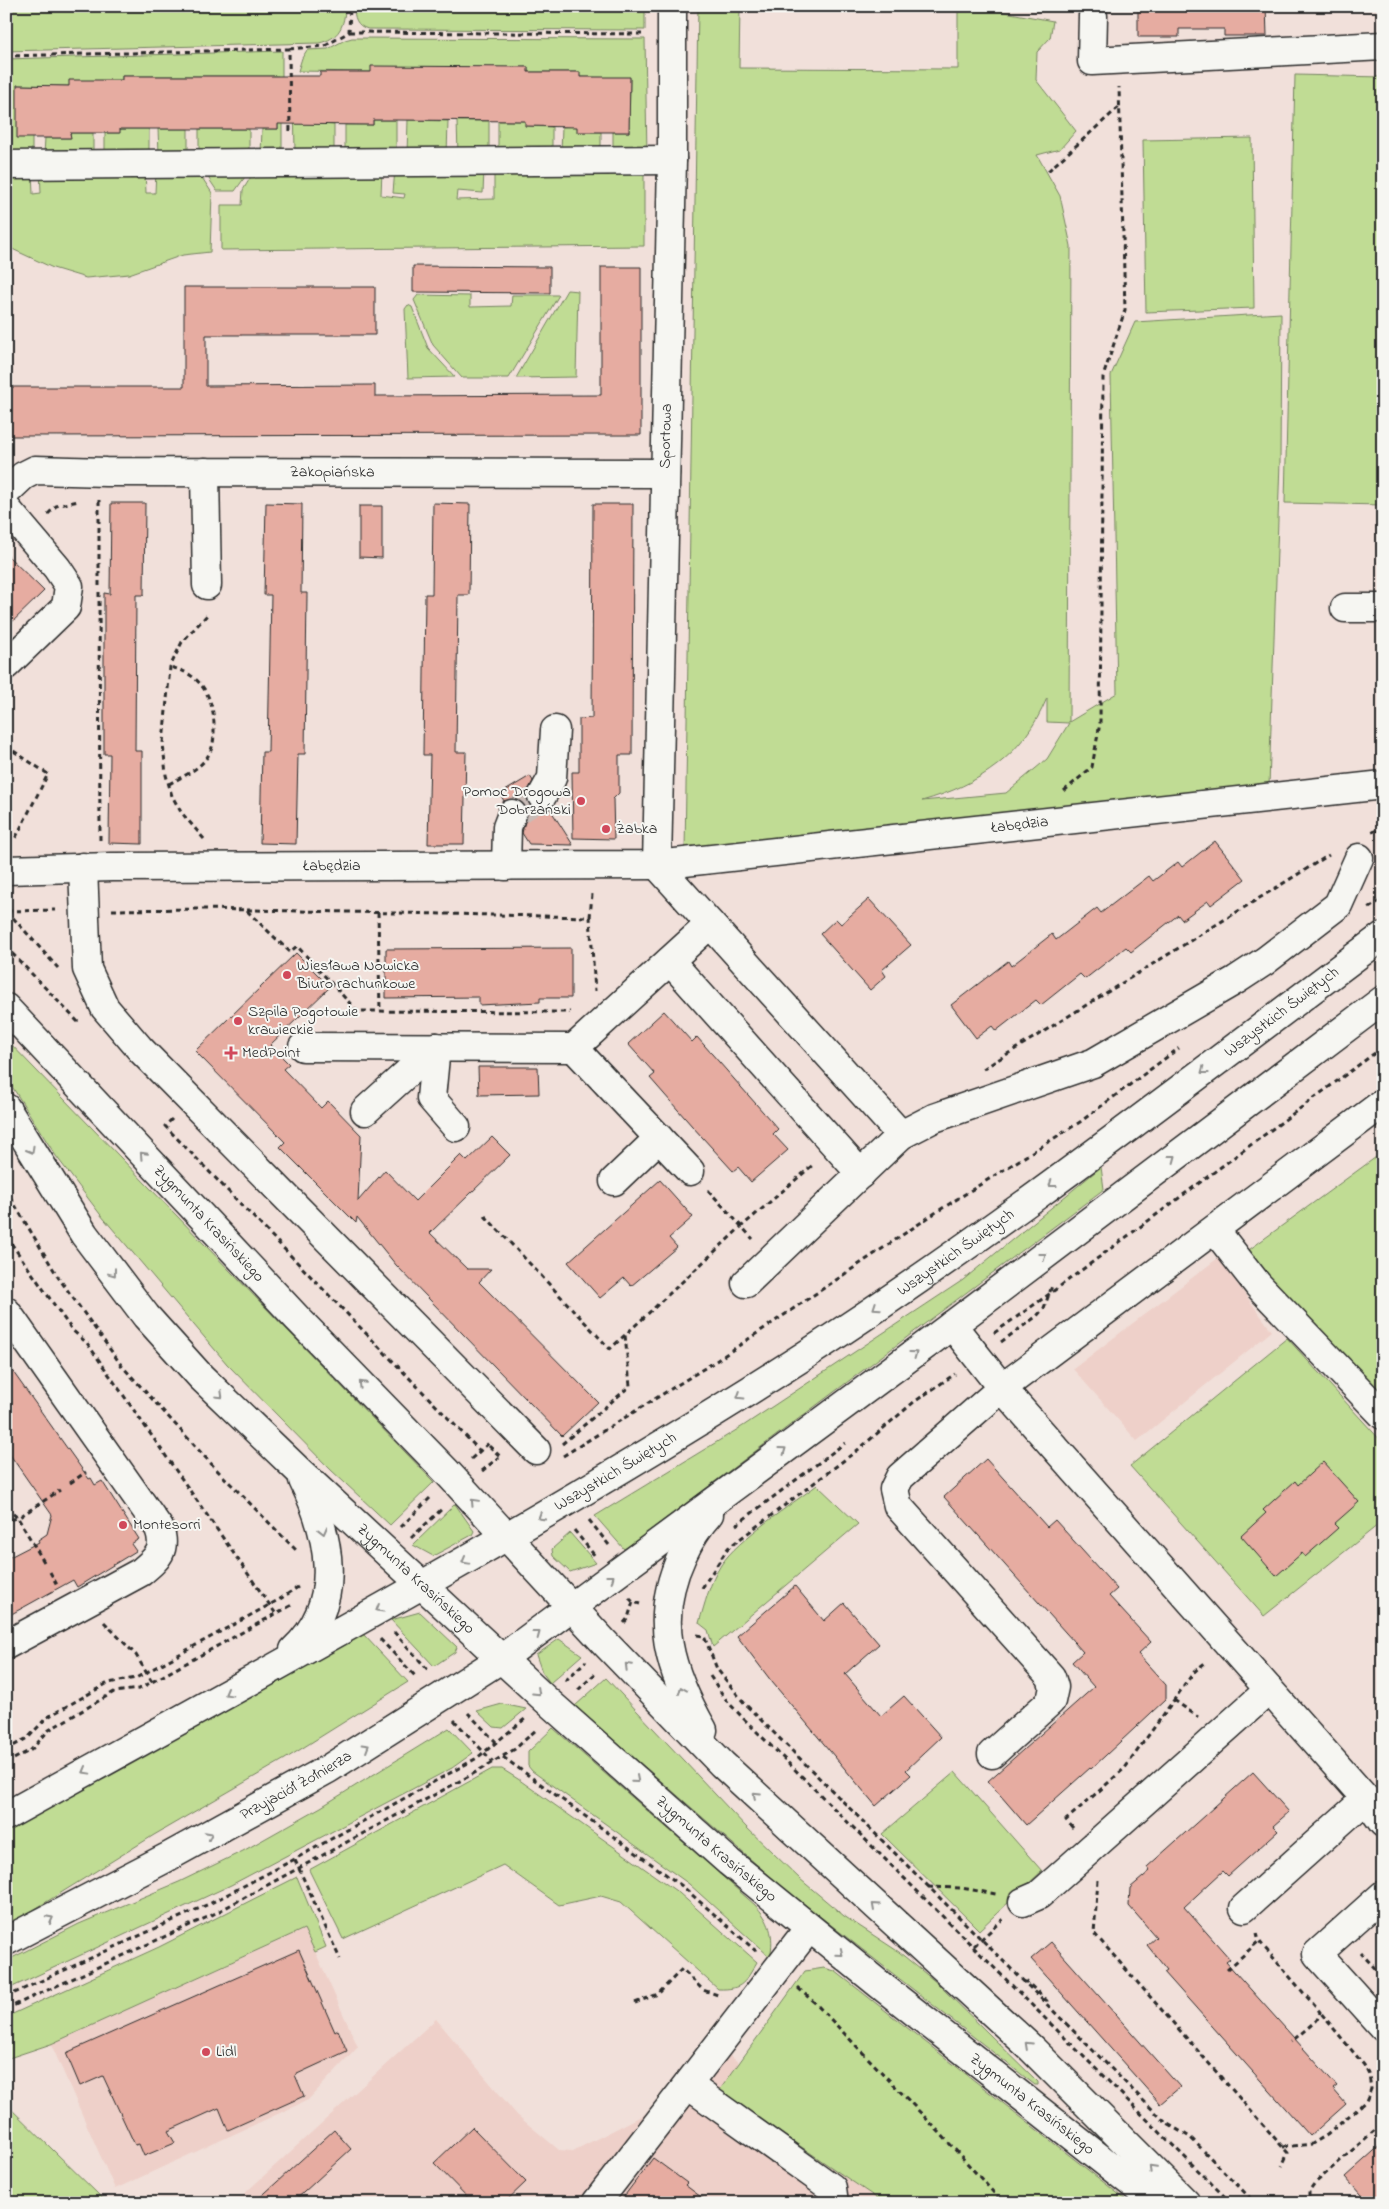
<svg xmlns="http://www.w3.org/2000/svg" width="1389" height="2209" viewBox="0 0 1389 2209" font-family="'Indie Flower',sans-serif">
	<rect width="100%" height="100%" fill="#f1e0da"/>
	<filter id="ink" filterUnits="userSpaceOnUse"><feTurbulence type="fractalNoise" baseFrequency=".02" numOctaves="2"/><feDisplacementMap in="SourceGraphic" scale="10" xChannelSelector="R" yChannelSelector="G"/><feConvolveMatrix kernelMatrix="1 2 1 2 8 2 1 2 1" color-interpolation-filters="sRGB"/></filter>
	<g filter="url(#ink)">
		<g fill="#eed0c9">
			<polygon points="1218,1258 1272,1331 1137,1441 1073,1369"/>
			<polygon points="305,1929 358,2047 308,2100 115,2189 51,2044"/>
			<polygon points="436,2019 517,2115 559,2150 573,2151 655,2109 711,2040 739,2063 719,2092 878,2199 877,2203 234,2203"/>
		</g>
		<g fill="#c0dc94" stroke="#768460" fill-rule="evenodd">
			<path d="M6,6H345C345,25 339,39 319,43L6,51Z"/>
			<path d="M354,6H645V30L368,29C356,26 354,17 354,6Z"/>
			<path d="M698,6H740L739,68L958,69V6H973L1053,21L1050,38L1037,52L1036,80L1076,131L1060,149L1037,155L1060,196L1071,246L1069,722L1117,693L1111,375L1135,322L1281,313L1280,461L1269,786L685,852ZM1047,698V722L1069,723L1047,759L1006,793L922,801C980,784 1023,756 1047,698Z"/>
			<polygon points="352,38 645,39 647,156 613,155 613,132 629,132 630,78 580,77 579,72 528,72 528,67 371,72 298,71 302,58 307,50 328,49 345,40"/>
			<polygon points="282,51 282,149 280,152 261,154 262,129 278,129 278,76 122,76 122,80 69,86 18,85 32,138 32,153 14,151 6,144 6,59"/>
			<polygon points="1295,75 1383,77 1383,505 1285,503"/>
			<polygon points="294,96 320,124 334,125 334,154 295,153"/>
			<polygon points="373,120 396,120 396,154 345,153 345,125 373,125"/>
			<polygon points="408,120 448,121 447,155 407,154"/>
			<polygon points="457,121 489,121 489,155 458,154"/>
			<polygon points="498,121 525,121 526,126 552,127 552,155 498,153"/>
			<polygon points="577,126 578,132 601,132 601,154 561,153 562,127"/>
			<polygon points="120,129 149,129 149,153 105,153 105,133 119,133"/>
			<polygon points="158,129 188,129 188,153 159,153"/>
			<polygon points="199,129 249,129 249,153 199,154"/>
			<polygon points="70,133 93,133 93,154 44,154 45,138 70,138"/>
			<polygon points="1252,138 1254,308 1146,312 1143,140"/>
			<polygon points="644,165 644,246 221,250 221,205 242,205 243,190 255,170 382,171 381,195 404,198 405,194 393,193 395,169 484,170 483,193 457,191 456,200 494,199 494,170"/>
			<polygon points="40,169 145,170 146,193 155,193 156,170 197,170 212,193 210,252 183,255 129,274 86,278 53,268 8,247 6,245 6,179 11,175 32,170 33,194 41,193"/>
			<polygon points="203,170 250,170 235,191 217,191"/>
			<polygon points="567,290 578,291 576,377 516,378"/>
			<polygon points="418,295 470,296 470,307 511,306 512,295 559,295 509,378 462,378 433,345 414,300"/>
			<polygon points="408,305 412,307 428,348 455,377 408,378 405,309"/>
			<polygon points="6,1039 434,1482 390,1525 331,1470 227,1364 100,1214 56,1156 6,1077"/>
			<polygon points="1383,1152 1383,1399 1246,1252"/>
			<polygon points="1101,1167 1104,1189 636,1541 624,1549 595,1516 743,1426 963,1280"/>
			<polygon points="1287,1338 1383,1443 1383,1521 1264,1616 1130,1466"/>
			<path d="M817,1485L858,1524L713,1647L708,1630L699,1623C705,1603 710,1582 721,1565C738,1539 791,1505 817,1485Z"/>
			<polygon points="455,1504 474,1531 472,1535 433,1556 413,1545"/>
			<polygon points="570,1533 596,1563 570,1572 553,1556 552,1549"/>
			<polygon points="420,1612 457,1647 455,1652 434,1666 391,1620"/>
			<polygon points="363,1634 408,1682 285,1759 154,1835 6,1927 6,1831"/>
			<polygon points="559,1639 582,1655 550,1683 542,1672 536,1655"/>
			<polygon points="606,1678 746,1827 800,1879 844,1916 899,1952 937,1983 1038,2082 1038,2085 1035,2085 780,1885 575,1706"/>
			<polygon points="502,1704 526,1709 503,1728 494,1727 477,1711"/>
			<polygon points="449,1728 473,1753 452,1768 231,1885 6,1990 6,1961 79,1924 179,1882 243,1851 321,1807"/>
			<path d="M553,1728L755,1905C769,1920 775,1935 770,1957L689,1884L532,1771L528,1766V1752Z"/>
			<path d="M492,1769H502L518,1779L679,1893L757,1962C745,1982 743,1990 718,1989L621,1902L601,1896L559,1905L503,1865L343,1939L309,1870Z"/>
			<polygon points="955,1772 1042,1871 979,1930 882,1834"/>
			<polygon points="297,1877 326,1947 315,1952 304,1929 51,2044 6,2059 6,2017 159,1947"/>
			<polygon points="824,1968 835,1971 1130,2203 877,2203 878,2199 719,2091 805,1971"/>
			<polygon points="6,2104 101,2197 108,2203 6,2203"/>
		</g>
		<g fill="#e6aca1" stroke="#2b2b2b">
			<polygon points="1138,6 1266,6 1267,36 1224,36 1224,29 1179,29 1179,37 1138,37"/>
			<polygon points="371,66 528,67 528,72 580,72 580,77 630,77 629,132 577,132 577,127 525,126 525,121 396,120 373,120 373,125 278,124 278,129 120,129 120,133 70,133 71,138 17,138 17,85 69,86 69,80 122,80 122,76 320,76 320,72 371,72"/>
			<polygon points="413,266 550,267 550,293 413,292"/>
			<polygon points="601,267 641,267 641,435 6,436 6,387 184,387 184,287 375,287 375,335 206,335 206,386 375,385 375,396 601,395"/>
			<polygon points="111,503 145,503 144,595 136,595 135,751 142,751 142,844 109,843 110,754 104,754 104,593 110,594"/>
			<polygon points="266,503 302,504 301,593 307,593 305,754 298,754 296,844 260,843 262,752 268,752 271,595 264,595"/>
			<polygon points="433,503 470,504 469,595 458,595 456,752 466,752 464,844 428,844 430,755 423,755 425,594 432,594"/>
			<polygon points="593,504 633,504 632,755 619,755 619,793 613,799 614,839 573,838 572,772 579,772 579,719 592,718"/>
			<polygon points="359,506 382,506 382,558 359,557"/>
			<polygon points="6,554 44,591 6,628"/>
			<polygon points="530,776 533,781 526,796 529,804 535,810 542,812 550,809 573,845 529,844 522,833 527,812 524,805 517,799 504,801 500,794"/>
			<polygon points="1215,841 1245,879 1211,905 1208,901 1182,920 1178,915 1131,952 1126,947 1085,979 1080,974 1041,1005 1036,1000 996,1031 992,1026 976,1038 951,1005 1008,961 1011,966 1052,934 1056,940 1097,908 1101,913 1149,876 1153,881 1178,862 1182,867"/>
			<polygon points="869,899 911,945 882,970 886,976 870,990 820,934 836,919 841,924"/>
			<polygon points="571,948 571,998 540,998 540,1002 479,1005 479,997 386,998 386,949"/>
			<polygon points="296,953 330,987 270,1045 289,1064 283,1069 321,1108 328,1101 361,1135 358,1201 385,1170 415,1201 461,1155 467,1161 492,1137 510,1155 430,1233 467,1269 491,1269 479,1282 598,1402 562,1436 396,1265 357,1217 356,1223 280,1147 285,1142 195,1051"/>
			<polygon points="664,1011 692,1042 697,1037 778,1129 773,1134 788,1150 751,1182 738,1167 733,1171 692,1126 650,1078 655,1074 628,1044"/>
			<polygon points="478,1067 538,1067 539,1094 479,1095"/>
			<polygon points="660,1180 693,1217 669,1238 677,1247 631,1286 624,1278 600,1298 568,1262"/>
			<polygon points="6,1362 89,1479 91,1478 95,1485 102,1481 139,1539 131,1544 136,1551 77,1587 73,1580 6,1617 6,1559 39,1542 38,1540 47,1534 52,1515 6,1449"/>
			<polygon points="986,1459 1047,1527 1055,1520 1117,1589 1109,1596 1151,1642 1138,1654 1166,1685 1166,1699 1091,1769 1090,1768 1026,1825 988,1781 1094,1687 1072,1662 1083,1652 944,1497"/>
			<polygon points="1323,1462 1359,1502 1334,1524 1338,1528 1305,1557 1302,1553 1276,1576 1241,1536 1266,1513 1263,1510 1295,1481 1298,1485"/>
			<polygon points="795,1586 824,1621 844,1603 879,1644 845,1674 881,1716 904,1696 941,1737 906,1770 911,1775 876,1806 772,1682 737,1636"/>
			<polygon points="1253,1772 1289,1812 1273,1826 1278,1831 1228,1876 1223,1871 1184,1907 1230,1959 1226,1962 1337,2086 1333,2089 1346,2104 1310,2136 1164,1972 1167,1970 1147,1945 1156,1937 1129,1906 1130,1888 1150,1871 1147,1867"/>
			<polygon points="1051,1942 1180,2087 1160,2104 1031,1959"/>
			<polygon points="299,1950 335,2032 338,2030 347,2051 295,2075 304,2096 228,2130 219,2108 168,2131 175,2143 144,2156 139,2144 135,2145 103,2076 80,2086 66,2053"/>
			<polygon points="472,2127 526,2182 504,2203 473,2203 434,2163"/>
			<polygon points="334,2130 351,2149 292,2203 254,2203"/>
			<polygon points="1383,2143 1383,2203 1368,2203 1345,2177"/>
			<polygon points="653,2158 687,2183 685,2185 709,2203 619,2203"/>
		</g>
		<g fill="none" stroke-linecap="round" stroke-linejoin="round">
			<polyline stroke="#c9bcb7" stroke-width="28" stroke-dasharray="28 14" stroke-linecap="butt" points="512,814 542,796"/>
			<defs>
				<g id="minor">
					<polyline points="1093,16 1092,61 1383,46"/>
					<polyline points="6,165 672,160"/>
					<polyline points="205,472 207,585"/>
					<path id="s1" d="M6,492L23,476L35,470L106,472L665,473"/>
					<polyline points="6,508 57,568 69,586 66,607 6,665"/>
					<polyline points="1345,608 1383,608"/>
					<polyline points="542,796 552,778 555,730"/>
					<path id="s2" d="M657,865L672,160V6"/>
					<polyline points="657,865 901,1135"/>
					<polyline points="506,866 507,827 512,814"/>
					<polyline points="83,867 87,969 105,1008 141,1050 536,1450"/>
					<path id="s3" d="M6,870L112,867L657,865L1383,785"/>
					<polyline points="670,961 861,1174"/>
					<path id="s4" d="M6,1008L297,1318L446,1471L605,1643L722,1764L1032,2049L1186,2203"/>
					<polyline points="303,1047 574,1048 710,924"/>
					<polyline points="436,1047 431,1098 456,1127"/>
					<polyline points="574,1048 690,1171"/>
					<path id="s5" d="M6,1108L84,1234L146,1316L201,1377L298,1470L545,1699L729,1862L879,1984L1157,2203"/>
					<polyline points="365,1111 436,1047"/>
					<polyline points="614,1181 659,1138"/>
					<polyline points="1215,1230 1258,1285 1383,1415"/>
					<polyline points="746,1283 901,1135 934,1118 1093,1063 1236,980 1265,961 1338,905 1359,858"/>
					<path d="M6,1311L159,1528C167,1550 158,1558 141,1572L6,1645"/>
					<polyline points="952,1325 1002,1388 900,1477 894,1489 898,1506 1051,1677 1054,1687 1051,1701 992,1754"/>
					<path d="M294,1650C345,1603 330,1535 303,1480"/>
					<path d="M703,1730C670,1672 652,1620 682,1556C689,1541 698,1526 709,1514"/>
					<polyline points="1366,1799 1383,1823"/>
					<path id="s6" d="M6,1816C275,1667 545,1522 804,1356C1004,1227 1192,1079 1383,936"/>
					<polyline points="1383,1895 1317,1954 1383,2027"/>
					<polyline points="1023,1902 1039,1895 1269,1690"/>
					<polyline points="1244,1908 1366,1799 1002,1388 1383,1103"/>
					<path id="s7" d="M6,1941L166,1858L328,1769L501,1659L931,1341L1383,1000"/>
					<polyline points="688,2085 832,2188 834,2203"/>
					<polyline points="596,2203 809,1928"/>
				</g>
			</defs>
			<use href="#minor" stroke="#2b2b2b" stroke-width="31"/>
			<g stroke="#2b2b2b" stroke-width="3" stroke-dasharray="5 4" stroke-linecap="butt">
				<polyline points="349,32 643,34"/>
				<polyline points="289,49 325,46 349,32 350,6"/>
				<polyline points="6,56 289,49 290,135"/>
				<polyline points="1048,171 1119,107"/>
				<polyline points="99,500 99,586"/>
				<polyline points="48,514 56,506 78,501"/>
				<polyline points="99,592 100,841"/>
				<polyline points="6,746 48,774 14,841"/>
				<path d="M169,784C183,776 201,769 209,754C213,748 214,739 214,731C215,700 203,674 170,667"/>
				<polyline points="1064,791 1092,767 1100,723 1103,377 1125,310 1119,87"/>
				<polyline points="1372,832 1383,828"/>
				<polyline points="204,839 181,812 172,796 166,775 163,743 170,667 182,642 209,613"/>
				<polyline points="1369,908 1383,899"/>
				<polyline points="112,910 203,909 590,917 595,991"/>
				<polyline points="7,911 56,910"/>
				<polyline points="7,911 58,968"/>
				<polyline points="247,911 290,952 297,946 357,1011 570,1012"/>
				<polyline points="378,912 380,1011"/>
				<polyline points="590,917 592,894"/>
				<polyline points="6,947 79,1023"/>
				<polyline points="983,1069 1329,855"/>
				<polyline points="172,1119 165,1126 480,1451"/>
				<polyline points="6,1190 58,1277 122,1366 216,1469 296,1550"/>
				<polyline points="708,1190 753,1239"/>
				<polyline points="485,1216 610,1349 741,1227 814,1164"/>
				<polyline points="6,1236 72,1330 87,1343 276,1614"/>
				<polyline points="994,1333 1048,1295 1383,1047"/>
				<polyline points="1001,1342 1037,1316 1044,1308 1052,1286"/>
				<polyline points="562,1444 630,1386 625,1335"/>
				<polyline points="489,1446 502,1458"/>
				<polyline points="563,1456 716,1361 938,1211 1080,1122 1179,1048"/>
				<polyline points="471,1459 489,1443"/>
				<polyline points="482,1471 499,1457"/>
				<polyline points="70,1483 86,1472"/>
				<polyline points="6,1508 18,1518 6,1520"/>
				<polyline points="589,1520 609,1545"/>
				<polyline points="736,1525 845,1443"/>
				<polyline points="401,1527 432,1496"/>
				<polyline points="574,1530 595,1556"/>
				<polyline points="411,1538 443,1508"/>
				<polyline points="44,1562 18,1518 60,1490"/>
				<polyline points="50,1572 57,1585"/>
				<polyline points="702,1588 728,1548 859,1449 914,1402 955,1374"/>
				<polyline points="629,1598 633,1602 640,1604"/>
				<polyline points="104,1622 136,1655 152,1682"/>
				<polyline points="624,1623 628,1618 633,1602"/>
				<polyline points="394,1632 430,1672"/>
				<polyline points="697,1635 704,1636 717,1669 745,1704 1166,2123 1190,2137 1255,2203"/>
				<polyline points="380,1639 417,1678"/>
				<polyline points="710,1676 727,1701 744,1719 1231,2203"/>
				<polyline points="565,1681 586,1661"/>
				<polyline points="578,1690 595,1674"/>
				<polyline points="1174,1700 1198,1717"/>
				<polyline points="468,1713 496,1742"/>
				<polyline points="454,1720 493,1762"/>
				<polyline points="6,1750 29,1737 46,1718 108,1683 136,1678 280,1599 298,1587"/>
				<polyline points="503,1757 682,1886 756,1951"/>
				<polyline points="6,1763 31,1750 49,1730 114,1692 139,1689 292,1605"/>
				<polyline points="1073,1828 1066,1820 1125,1768 1194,1672 1207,1661"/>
				<polyline points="295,1860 340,1959"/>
				<polyline points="1098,1880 1094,1933 1288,2153 1282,2166"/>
				<polyline points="928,1887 961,1888 996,1894"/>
				<polyline points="1257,1933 1259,1941 1320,2012 1317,2020 1291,2042"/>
				<polyline points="974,1946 1003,1919"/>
				<polyline points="1360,1952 1383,1977"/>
				<polyline points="1227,1970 1259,1941"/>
				<polyline points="1023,1982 1027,1982 1047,2001 1047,2005"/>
				<polyline points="798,1988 815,2003 940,2133 1003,2203"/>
				<polyline points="6,1997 211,1903 295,1859 477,1758 526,1718"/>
				<polyline points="635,2003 658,1994 682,1969 703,1990 721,1996"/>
				<polyline points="6,2009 212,1915 471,1775 515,1749 537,1729"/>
				<polyline points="1283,2147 1312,2144 1327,2135 1366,2101 1371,2089 1369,2075 1364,2065 1320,2012"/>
				<polyline points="1315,2203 1309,2197 1309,2191 1314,2184 1383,2123"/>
			</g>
			<use href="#minor" stroke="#f6f6f2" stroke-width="28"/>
		</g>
		<defs><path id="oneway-chevron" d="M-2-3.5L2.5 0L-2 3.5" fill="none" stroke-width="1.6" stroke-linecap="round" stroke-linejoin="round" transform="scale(1.25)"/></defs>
		<g stroke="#90908e">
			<use href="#oneway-chevron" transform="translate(1204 1071) rotate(143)"/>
			<use href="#oneway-chevron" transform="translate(31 1150) rotate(60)"/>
			<use href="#oneway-chevron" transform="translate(143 1155) rotate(-133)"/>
			<use href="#oneway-chevron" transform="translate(1173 1158) rotate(-37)"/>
			<use href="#oneway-chevron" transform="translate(1052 1184) rotate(143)"/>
			<use href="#oneway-chevron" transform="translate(1043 1256) rotate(-37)"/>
			<use href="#oneway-chevron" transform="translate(113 1273) rotate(53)"/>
			<use href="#oneway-chevron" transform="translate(876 1307) rotate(146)"/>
			<use href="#oneway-chevron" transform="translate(914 1354) rotate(-36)"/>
			<use href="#oneway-chevron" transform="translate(362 1384) rotate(-134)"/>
			<use href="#oneway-chevron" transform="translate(220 1395) rotate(44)"/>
			<use href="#oneway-chevron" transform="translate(740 1396) rotate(148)"/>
			<use href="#oneway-chevron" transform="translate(783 1450) rotate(-36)"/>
			<use href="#oneway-chevron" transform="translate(474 1502) rotate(-133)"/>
			<use href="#oneway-chevron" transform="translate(541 1517) rotate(149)"/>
			<use href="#oneway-chevron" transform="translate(323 1531) rotate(76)"/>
			<use href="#oneway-chevron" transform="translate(465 1561) rotate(151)"/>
			<use href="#oneway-chevron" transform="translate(611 1578) rotate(-37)"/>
			<use href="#oneway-chevron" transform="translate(379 1609) rotate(149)"/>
			<use href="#oneway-chevron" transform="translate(537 1634) rotate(-37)"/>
			<use href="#oneway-chevron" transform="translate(628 1666) rotate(-135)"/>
			<use href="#oneway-chevron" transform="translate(682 1690) rotate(-113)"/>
			<use href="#oneway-chevron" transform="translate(537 1692) rotate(43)"/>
			<use href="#oneway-chevron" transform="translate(228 1693) rotate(151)"/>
			<use href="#oneway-chevron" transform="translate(366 1747) rotate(-31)"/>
			<use href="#oneway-chevron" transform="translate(86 1771) rotate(151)"/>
			<use href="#oneway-chevron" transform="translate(636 1780) rotate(41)"/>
			<use href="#oneway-chevron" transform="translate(756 1795) rotate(-137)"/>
			<use href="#oneway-chevron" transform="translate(209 1835) rotate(-28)"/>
			<use href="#oneway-chevron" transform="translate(875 1906) rotate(-138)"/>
			<use href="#oneway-chevron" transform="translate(50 1919) rotate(-28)"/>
			<use href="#oneway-chevron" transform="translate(840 1953) rotate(39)"/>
			<use href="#oneway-chevron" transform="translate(1028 2045) rotate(-137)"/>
			<use href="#oneway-chevron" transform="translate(1152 2168) rotate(-134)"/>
		</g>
	</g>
	<g fill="#d1495b" stroke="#f6f6f2" stroke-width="2">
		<circle cx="581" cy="801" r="5"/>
		<circle cx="606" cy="829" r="5"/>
		<circle cx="287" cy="975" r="5"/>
		<circle cx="238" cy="1021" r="5"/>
		<path d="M228.5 1045.5h5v5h5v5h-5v5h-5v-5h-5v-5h5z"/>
		<circle cx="123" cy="1525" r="5"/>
		<circle cx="206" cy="2052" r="5"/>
	</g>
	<g text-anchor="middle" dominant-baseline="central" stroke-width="4" stroke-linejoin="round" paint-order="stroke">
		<g font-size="16" fill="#2b2b2b" stroke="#f6f6f2">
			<text stroke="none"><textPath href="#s2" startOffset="429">Sportowa</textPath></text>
			<text stroke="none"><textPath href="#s1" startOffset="334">Zakopiańska</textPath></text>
			<text stroke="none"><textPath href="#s3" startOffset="1016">Łabędzia</textPath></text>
			<text stroke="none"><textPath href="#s3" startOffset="326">Łabędzia</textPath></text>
			<text stroke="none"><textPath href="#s6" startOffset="1510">Wszystkich Świętych</textPath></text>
			<text stroke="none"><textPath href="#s4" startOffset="296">Zygmunta Krasińskiego</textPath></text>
			<text stroke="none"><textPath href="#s6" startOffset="1105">Wszystkich Świętych</textPath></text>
			<text stroke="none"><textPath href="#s6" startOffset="700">Wszystkich Świętych</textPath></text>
			<text stroke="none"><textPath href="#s5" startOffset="628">Zygmunta Krasińskiego</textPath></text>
			<text stroke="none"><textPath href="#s7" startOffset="329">Przyjaciół Żołnierza</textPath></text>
			<text stroke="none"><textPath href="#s5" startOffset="1032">Zygmunta Krasińskiego</textPath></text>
			<text stroke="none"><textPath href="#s5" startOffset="1438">Zygmunta Krasińskiego</textPath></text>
		</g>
		<g font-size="16" fill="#2b2b2b" stroke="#f6f6f2" text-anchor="start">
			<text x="571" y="792" text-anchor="end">Pomoc Drogowa<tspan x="571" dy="18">Dobrzański</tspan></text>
			<text x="616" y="829">Żabka</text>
			<text x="297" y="966">Wiesława Nowicka<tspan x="297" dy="18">Biuro rachunkowe</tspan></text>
			<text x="248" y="1012">Szpila Pogotowie<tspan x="248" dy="18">krawieckie</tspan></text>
			<text x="242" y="1053">MedPoint</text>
			<text x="133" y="1525">Montesorri</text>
			<text x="216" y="2052">Lidl</text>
		</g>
	</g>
	<rect width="1389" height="2209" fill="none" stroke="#f6f6f2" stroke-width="25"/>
	<rect x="12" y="12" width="1364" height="2184" fill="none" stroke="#2b2b2b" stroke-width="2" filter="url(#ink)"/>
</svg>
